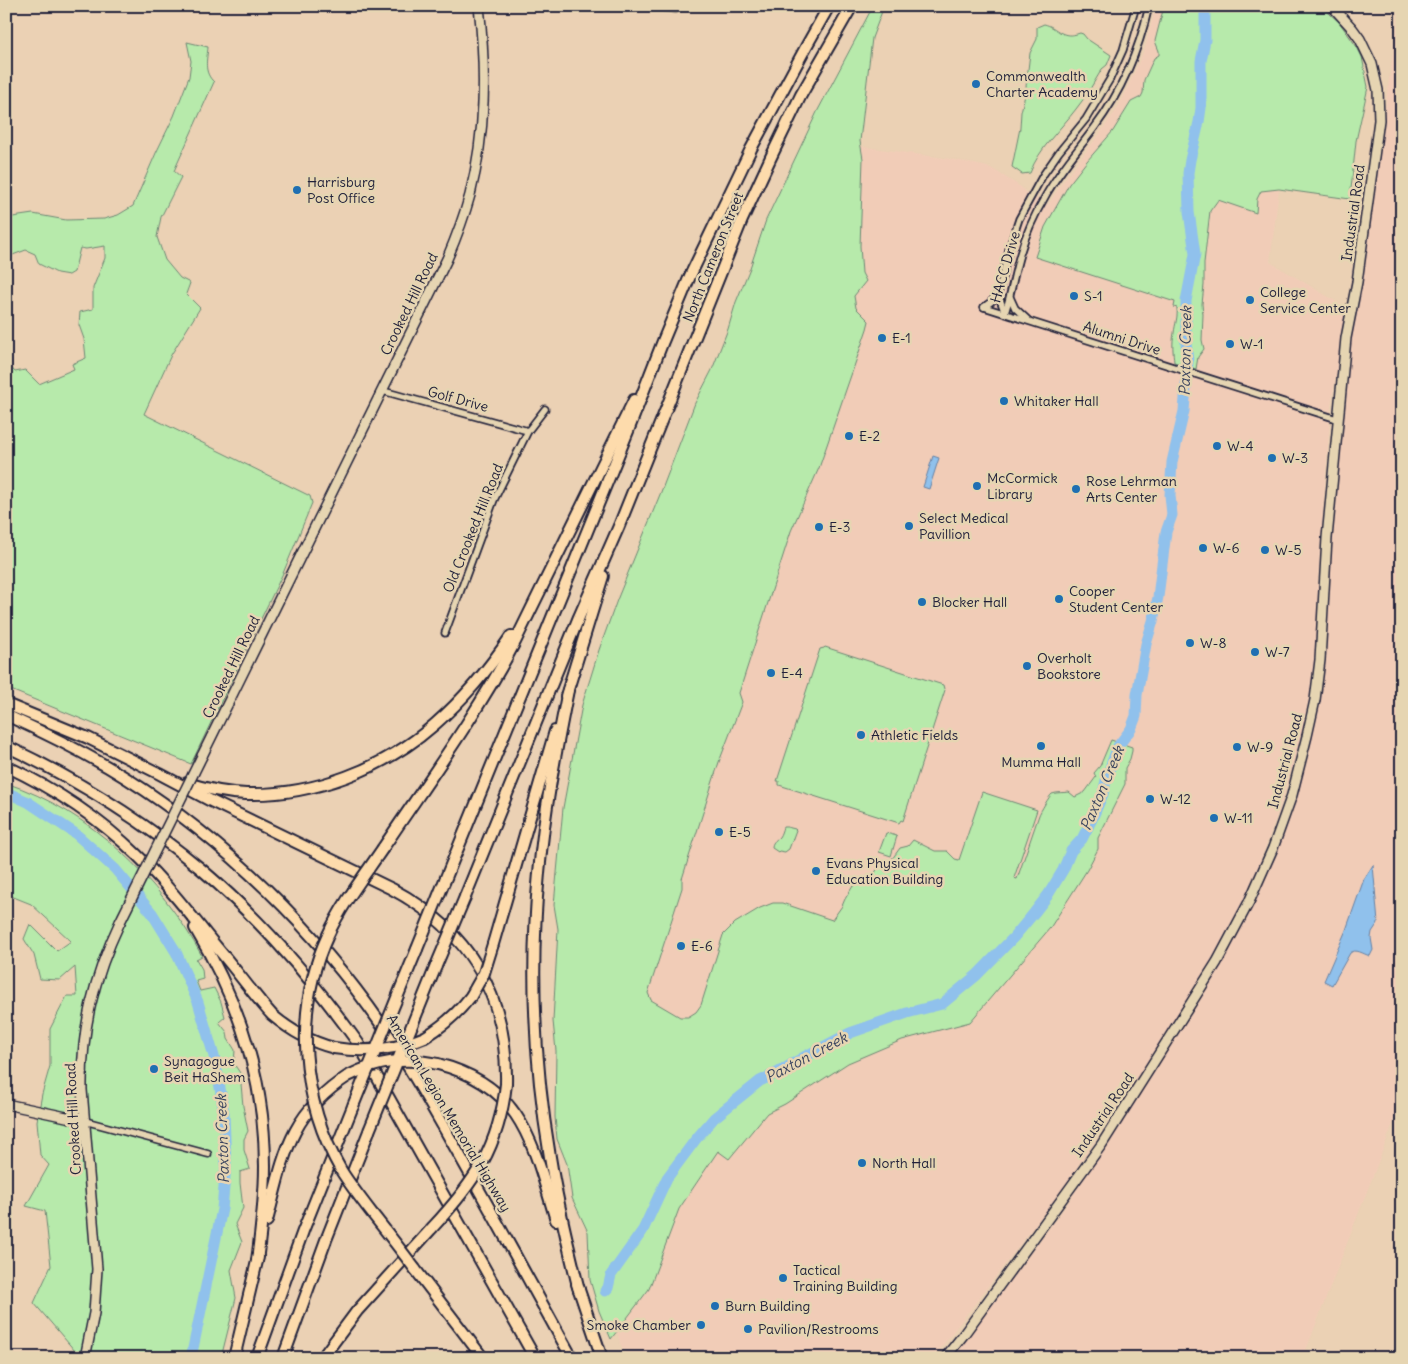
<svg xmlns="http://www.w3.org/2000/svg" width="1408" height="1364" viewBox="0 0 1408 1364" font-family="Delius,sans-serif">
	<rect width="100%" height="100%" fill="#ebd1b4"/>
	<filter id="ink" filterUnits="userSpaceOnUse"><feTurbulence type="fractalNoise" baseFrequency=".02" numOctaves="2"/><feDisplacementMap in="SourceGraphic" scale="10" xChannelSelector="R" yChannelSelector="G"/><feConvolveMatrix kernelMatrix="1 2 1 2 8 2 1 2 1" color-interpolation-filters="sRGB"/></filter>
	<g filter="url(#ink)">
		<g fill="#f1ccb7">
			<polygon points="1156,6 1321,6 1339,22 1357,47 1367,87 1356,141 1350,199 1279,189 1270,262 1347,308 1331,405 1318,580 1317,623 1314,663 1311,689 1300,740 1281,804 1255,876 1247,897 1213,963 1166,1039 1100,1132 1062,1190 933,1358 627,1358 620,1343 607,1289 588,1177 815,140 951,159 983,166 991,168 1021,187 1026,193 1048,205 1062,183 1098,136 1115,112 1124,96 1145,48"/>
			<polygon points="1400,6 1402,6 1402,1100 1303,1358 952,1358 1062,1211 1109,1142 1206,989 1245,919 1270,869 1292,813 1309,753 1320,699 1327,635 1333,538 1349,351 1362,276 1385,108"/>
		</g>
		<g fill="#b7eaab" stroke="#6c8673">
			<path d="M877,6H884L872,38L860,141L863,159L860,246L862,273L866,281L854,296L856,308L869,321L867,329L819,468L791,531L739,693L742,702L719,762L682,879V888L648,993L651,1000L680,1017H688L696,1012L701,1005L723,935L735,923L760,908L773,903H782L832,920L842,906L845,899L853,886L874,874L883,861L892,859L900,848L908,846L913,840L935,851H947L955,859L959,860L982,792L1037,810L1014,878L1017,879L1039,815C1040,812 1050,795 1052,794C1057,792 1064,793 1069,792L1075,797L1085,792L1096,777L1094,773L1100,766L1111,740L1132,747V751L1130,759L1125,768V784L1098,838V849L1087,870L1050,928L970,1022L902,1040L848,1063L785,1104L767,1113L729,1159L718,1151L679,1209L649,1289L611,1339L599,1311L590,1280L588,1232L572,1198L567,1164L557,1139L555,1117L556,1051L553,1021L558,929L554,905L563,808L582,705L599,650L617,600L661,492L695,403L712,370L728,329L736,302L750,268L766,220L817,112L872,8Z"/>
			<path d="M1164,6H1321L1339,22L1357,47L1362,57L1368,87L1356,141L1350,199L1279,189L1261,191L1257,199L1256,213L1218,200L1210,211L1204,263V285L1202,304L1203,314L1202,340L1204,349L1198,357L1196,369L1174,362C1173,352 1172,343 1174,333C1175,324 1178,318 1177,308L1174,307L1175,302L1035,257L1045,227L1069,184L1087,161L1113,131L1131,102L1141,97L1143,93L1144,80L1154,58L1159,55V51L1155,41Z"/>
			<path d="M1044,24C1058,27 1061,40 1080,33L1083,34L1087,39L1111,55L1107,65L1102,69C1094,82 1086,97 1076,109C1061,129 1039,148 1030,173L1022,174L1012,167L1020,128L1021,112L1025,95L1030,53L1037,39V27Z"/>
			<path d="M187,42L208,47C207,60 203,72 214,82L174,171L181,177L161,217L157,237L165,260L180,278L190,283L186,294L200,308L171,355L144,414L310,496L312,503L284,571L191,764L6,688V362L15,372L25,370L39,384L74,369L72,364L86,358L84,339L79,325L80,312L93,309V288L105,258V246L86,249L80,248L74,272L69,275L57,273L39,264L35,254L26,250L10,256L6,262V218L33,214L66,220L104,219L118,215L133,206L156,153L174,116L189,77L191,61Z"/>
			<polygon points="825,647 943,685 944,689 945,690 903,821 901,820 899,823 779,785 779,781 777,781 820,649 824,648"/>
			<path d="M6,783C91,811 160,879 202,956L196,959L202,969L203,979L196,981L200,991L214,988L221,1002L225,1017L219,1022L227,1032L228,1039L235,1050L234,1064L240,1073L243,1106L248,1131L244,1139V1150L250,1169L240,1172V1183L243,1208L235,1224L242,1242L231,1270L236,1298L221,1358H81L34,1303L51,1266L45,1211L26,1206L49,1165L40,1155L37,1121L42,1094L50,1066V1029L67,996H77L75,967L60,980L40,979L34,955L24,939L30,924L57,951L71,941L31,904L6,894Z"/>
			<path d="M783,827H787L795,829L796,830L789,849L785,852L779,851L778,852L772,848C772,842 775,841 779,837C781,834 782,830 783,827Z"/>
			<polygon points="886,833 897,836 891,856 879,852"/>
		</g>
		<g fill="#90c1ec" stroke="#6481a5">
			<polygon points="933,456 939,458 929,489 923,487"/>
			<path d="M1373,865L1378,923L1372,932L1371,938L1373,950L1370,956C1363,954 1356,948 1350,953L1332,985L1324,981L1346,930L1364,879Z"/>
		</g>
		<g fill="none" stroke-linecap="round" stroke-linejoin="round">
			<g stroke="#90c1ec" stroke-width="11">
				<polyline points="6,792 28,802 76,834 115,869 152,913 176,952 198,1002 216,1063 224,1113 226,1165 222,1209 191,1358"/>
				<polyline points="605,1291 608,1288 611,1275 643,1230 667,1178 696,1139 714,1118 760,1081 777,1073 804,1057 850,1033 907,1013 942,1004 977,975 1014,937 1034,913 1048,895 1063,870 1071,851 1082,839 1092,819 1103,794 1107,776 1118,746 1131,729 1136,716 1137,695 1146,644 1153,621 1158,597 1166,532 1172,515 1170,495 1172,462 1184,411 1188,361 1186,343 1186,301 1195,254 1189,212 1188,173 1190,160 1199,122 1201,108 1201,61 1205,40 1205,6"/>
			</g>
			<defs>
				<g id="street">
					<polyline points="648,6 676,9"/>
					<polyline points="1010,297 1015,308 1028,320"/>
					<polyline points="984,307 1337,419"/>
					<polyline points="984,307 992,301 998,294"/>
					<polyline points="1005,313 998,294 1009,249 1019,219 1043,175 1059,152 1086,119 1110,79 1123,50 1136,6"/>
					<path d="M1005,313C1011,294 1014,274 1020,254C1026,233 1035,214 1046,195C1060,170 1078,150 1095,127C1122,91 1139,50 1149,6"/>
					<polyline points="383,391 528,431"/>
					<polyline points="445,633 494,500 528,431 545,409"/>
					<polyline points="85,1121 208,1154"/>
				</g>
				<g id="secondary">
					<path d="M202,756L447,259C456,238 464,217 470,195C486,132 486,70 479,6"/>
					<polyline points="6,1104 85,1121"/>
					<path d="M85,1358L94,1313L97,1269L82,1090C81,1029 94,977 120,922"/>
					<polyline points="945,1358 964,1334 1102,1144 1217,962 1249,902 1273,848 1292,795 1307,736 1315,700 1320,660 1327,538 1346,338 1357,282 1379,120 1378,90 1372,64 1360,39 1352,28 1332,6"/>
				</g>
				<g id="highway">
					<path d="M568,690C556,751 544,812 539,873C530,967 534,1063 550,1157C557,1201 568,1246 579,1290"/>
					<polyline points="566,696 603,576"/>
					<path d="M6,704L88,738L160,774L213,802L392,889C469,930 508,996 506,1084"/>
					<path d="M6,715C41,731 75,748 108,767C208,826 301,914 369,1007C400,1050 426,1096 452,1142C493,1214 532,1286 572,1358"/>
					<path d="M6,746C76,779 142,820 201,869C261,920 313,980 358,1043L535,1358"/>
					<path d="M6,766C55,789 99,818 137,855C167,884 193,918 219,950C237,971 253,994 272,1015C291,1031 310,1042 334,1048"/>
					<path d="M187,783C206,789 226,793 246,794C313,796 384,769 434,725C464,699 489,669 511,636"/>
					<path d="M383,848C428,781 477,714 515,642L634,400"/>
					<polyline points="445,880 628,431 663,341 690,276 751,149 807,45 829,6"/>
					<polyline points="465,897 579,617 619,526 742,220 771,157 801,95 852,6"/>
					<path d="M195,928C239,1001 265,1081 265,1166C265,1198 261,1230 257,1261"/>
					<polyline points="493,944 555,731"/>
					<polyline points="403,983 417,949"/>
					<polyline points="419,1008 436,966"/>
					<path d="M425,1037C443,1026 458,1013 471,996"/>
					<path d="M438,1064C524,1086 533,1146 556,1220"/>
					<path d="M267,1221C284,1157 288,1115 348,1076"/>
					<polyline points="415,1269 483,1358"/>
					<polyline points="577,1284 602,1358"/>
					<polyline points="234,1358 258,1257"/>
					<polyline points="257,1358 303,1231 353,1106"/>
					<polyline points="283,1358 326,1240 369,1131"/>
					<polyline points="322,1358 357,1311 432,1228"/>
				</g>
			</defs>
			<use href="#street" stroke="#22223b" stroke-width="9"/>
			<use href="#secondary" stroke="#22223b" stroke-width="12"/>
			<use href="#highway" stroke="#22223b" stroke-width="14"/>
			<use href="#street" stroke="#e6d5b2" stroke-width="5.5"/>
			<use href="#secondary" stroke="#e6d5b2" stroke-width="9"/>
			<use href="#highway" stroke="#fddbac" stroke-width="10"/>
			<defs>
				<polyline id="secondary-bridge" points="120,922 202,756"/>
				<g id="highway-bridge">
					<path d="M383,848C364,876 342,904 328,935C293,1010 301,1101 342,1172C351,1186 361,1199 371,1212C386,1231 401,1250 415,1269"/>
					<polyline points="417,949 445,880"/>
					<polyline points="436,966 465,897"/>
					<polyline points="471,996 484,973 493,944"/>
					<path d="M334,1048C365,1053 396,1050 425,1037"/>
					<path d="M348,1076C378,1061 404,1057 438,1064"/>
					<polyline points="353,1106 403,983"/>
					<polyline points="369,1131 419,1008"/>
					<path d="M432,1228C474,1183 499,1148 506,1084"/>
				</g>
			</defs>
			<use href="#secondary-bridge" stroke="#22223b" stroke-width="12" stroke-linecap="butt"/>
			<use href="#highway-bridge" stroke="#22223b" stroke-width="14" stroke-linecap="butt"/>
			<use href="#secondary-bridge" stroke="#e6d5b2" stroke-width="9"/>
			<use href="#highway-bridge" stroke="#fddbac" stroke-width="10"/>
		</g>
	</g>
	<g fill="#1f6fb2" stroke="#e6d5b2" stroke-width="2">
		<circle cx="976" cy="84" r="5"/>
		<circle cx="297" cy="190" r="5"/>
		<circle cx="1074" cy="296" r="5"/>
		<circle cx="1250" cy="300" r="5"/>
		<circle cx="882" cy="338" r="5"/>
		<circle cx="1230" cy="344" r="5"/>
		<circle cx="1004" cy="401" r="5"/>
		<circle cx="849" cy="436" r="5"/>
		<circle cx="1217" cy="446" r="5"/>
		<circle cx="1272" cy="458" r="5"/>
		<circle cx="977" cy="486" r="5"/>
		<circle cx="1076" cy="489" r="5"/>
		<circle cx="909" cy="526" r="5"/>
		<circle cx="819" cy="527" r="5"/>
		<circle cx="1203" cy="548" r="5"/>
		<circle cx="1265" cy="550" r="5"/>
		<circle cx="1059" cy="599" r="5"/>
		<circle cx="922" cy="602" r="5"/>
		<circle cx="1190" cy="643" r="5"/>
		<circle cx="1255" cy="652" r="5"/>
		<circle cx="1027" cy="666" r="5"/>
		<circle cx="771" cy="673" r="5"/>
		<circle cx="861" cy="735" r="5"/>
		<circle cx="1041" cy="746" r="5"/>
		<circle cx="1237" cy="747" r="5"/>
		<circle cx="1150" cy="799" r="5"/>
		<circle cx="1214" cy="818" r="5"/>
		<circle cx="719" cy="832" r="5"/>
		<circle cx="816" cy="871" r="5"/>
		<circle cx="681" cy="946" r="5"/>
		<circle cx="154" cy="1069" r="5"/>
		<circle cx="862" cy="1163" r="5"/>
		<circle cx="783" cy="1278" r="5"/>
		<circle cx="715" cy="1306" r="5"/>
		<circle cx="701" cy="1325" r="5"/>
		<circle cx="748" cy="1329" r="5"/>
	</g>
	<g text-anchor="middle" dominant-baseline="central" stroke-width="5" stroke-linejoin="round" paint-order="stroke">
		<g font-size="14" fill="#22223b" stroke="#e6d5b2" text-anchor="start">
			<text x="986" y="76">Commonwealth<tspan x="986" dy="16">Charter Academy</tspan></text>
			<text x="307" y="182">Harrisburg<tspan x="307" dy="16">Post Office</tspan></text>
			<text x="1260" y="292">College<tspan x="1260" dy="16">Service Center</tspan></text>
			<text x="1084" y="296">S-1</text>
			<text x="892" y="338">E-1</text>
			<text x="1240" y="344">W-1</text>
			<text x="1014" y="401">Whitaker Hall</text>
			<text x="859" y="436">E-2</text>
			<text x="1227" y="446">W-4</text>
			<text x="1282" y="458">W-3</text>
			<text x="987" y="478">McCormick<tspan x="987" dy="16">Library</tspan></text>
			<text x="1086" y="481">Rose Lehrman<tspan x="1086" dy="16">Arts Center</tspan></text>
			<text x="919" y="518">Select Medical<tspan x="919" dy="16">Pavillion</tspan></text>
			<text x="829" y="527">E-3</text>
			<text x="1213" y="548">W-6</text>
			<text x="1275" y="550">W-5</text>
			<text x="1069" y="591">Cooper<tspan x="1069" dy="16">Student Center</tspan></text>
			<text x="932" y="602">Blocker Hall</text>
			<text x="1200" y="643">W-8</text>
			<text x="1265" y="652">W-7</text>
			<text x="1037" y="658">Overholt<tspan x="1037" dy="16">Bookstore</tspan></text>
			<text x="781" y="673">E-4</text>
			<text x="871" y="735">Athletic Fields</text>
			<text x="1247" y="747">W-9</text>
			<text x="1041" y="762" text-anchor="middle">Mumma Hall</text>
			<text x="1160" y="799">W-12</text>
			<text x="1224" y="818">W-11</text>
			<text x="729" y="832">E-5</text>
			<text x="826" y="863">Evans Physical<tspan x="826" dy="16">Education Building</tspan></text>
			<text x="691" y="946">E-6</text>
			<text x="164" y="1061">Synagogue<tspan x="164" dy="16">Beit HaShem</tspan></text>
			<text x="872" y="1163">North Hall</text>
			<text x="793" y="1270">Tactical<tspan x="793" dy="16">Training Building</tspan></text>
			<text x="725" y="1306">Burn Building</text>
			<text x="691" y="1325" text-anchor="end">Smoke Chamber</text>
			<text x="758" y="1329">Pavilion/Restrooms</text>
		</g>
		<g font-size="14" fill="#22223b" stroke="#e6d5b2">
			<text transform="translate(1353 213) rotate(-82)">Industrial Road</text>
			<text transform="translate(713 257) rotate(-68)">North Cameron Street</text>
			<text transform="translate(1005 267) rotate(-74)">HACC Drive</text>
			<text transform="translate(409 304) rotate(-64)">Crooked Hill Road</text>
			<text transform="translate(1122 338) rotate(18)">Alumni Drive</text>
			<text transform="translate(458 399) rotate(15)">Golf Drive</text>
			<text transform="translate(473 528) rotate(-68)">Old Crooked Hill Road</text>
			<text transform="translate(231 667) rotate(-64)">Crooked Hill Road</text>
			<text transform="translate(1285 761) rotate(-75)">Industrial Road</text>
			<text transform="translate(449 1113) rotate(59)">American Legion Memorial Highway</text>
			<text transform="translate(1103 1115) rotate(-56)">Industrial Road</text>
			<text transform="translate(73 1119) rotate(-93)">Crooked Hill Road</text>
		</g>
		<g font-size="15" font-style="italic" fill="#38425e" stroke="#e6d5b2">
			<text transform="translate(1185 351) rotate(-89)">Paxton Creek</text>
			<text transform="translate(1102 788) rotate(-67)">Paxton Creek</text>
			<text transform="translate(806 1057) rotate(-28)">Paxton Creek</text>
			<text transform="translate(222 1139) rotate(-92)">Paxton Creek</text>
		</g>
	</g>
	<rect width="1408" height="1364" fill="none" stroke="#e6d5b2" stroke-width="25"/>
	<rect x="12" y="12" width="1383" height="1339" fill="none" stroke="#22223b" stroke-width="2" filter="url(#ink)"/>
</svg>
